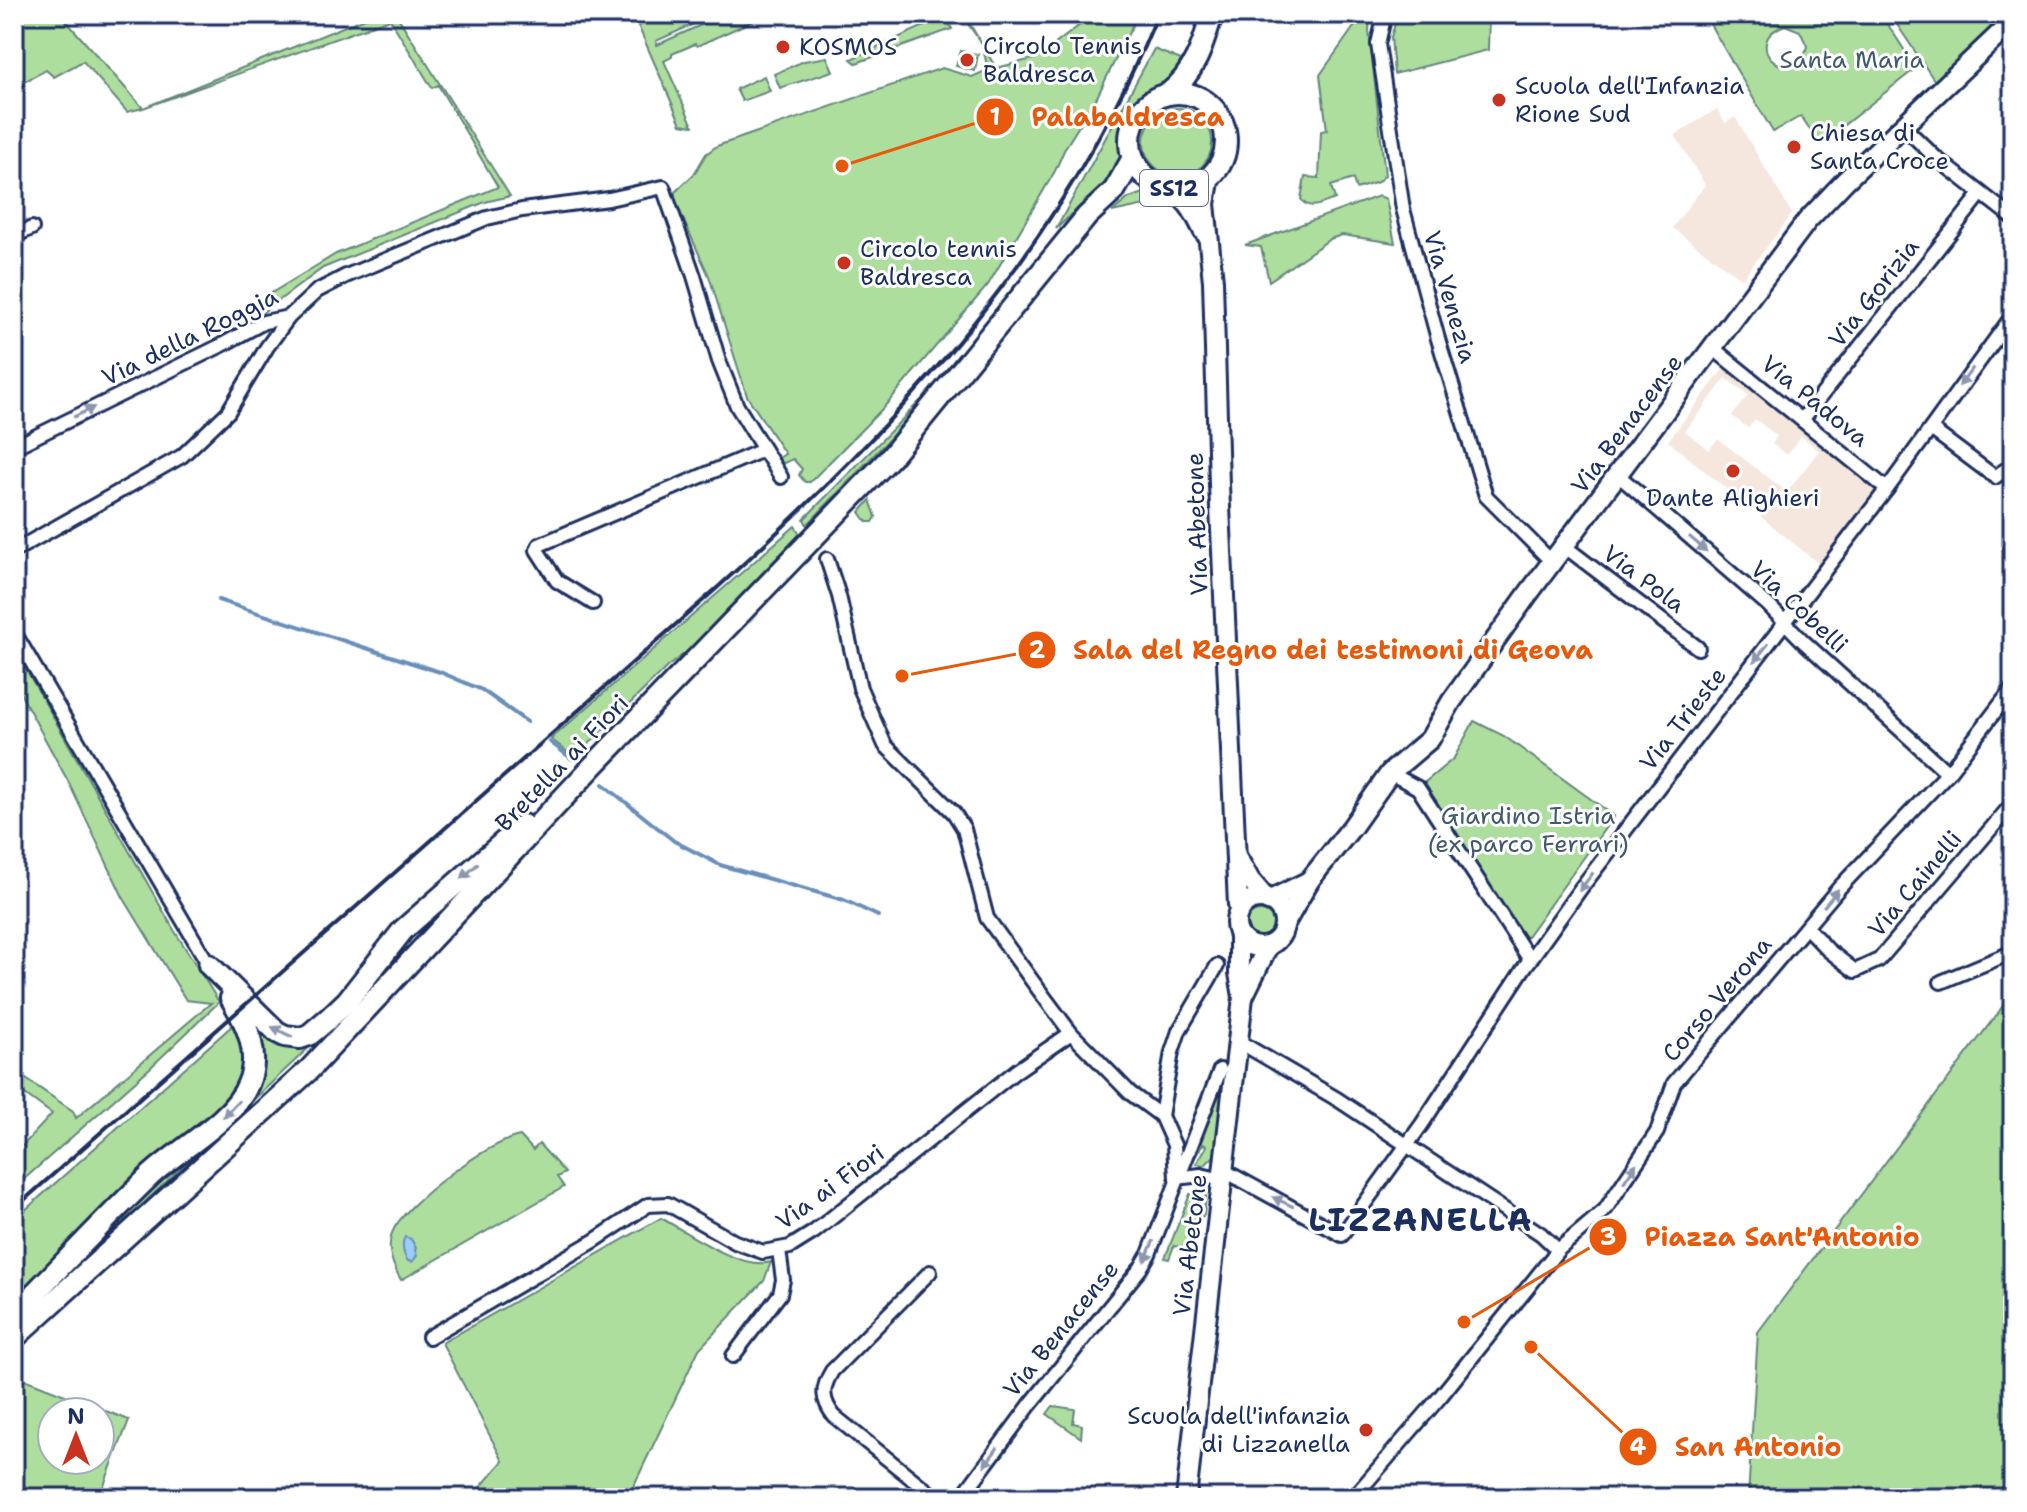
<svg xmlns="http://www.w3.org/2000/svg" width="2027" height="1512" viewBox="0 0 2027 1512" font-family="'Shantell Sans',sans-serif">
	<rect width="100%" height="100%" fill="#fff"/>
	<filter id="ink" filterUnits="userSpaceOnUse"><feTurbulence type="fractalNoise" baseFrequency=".0125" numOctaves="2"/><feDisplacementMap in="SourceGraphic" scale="16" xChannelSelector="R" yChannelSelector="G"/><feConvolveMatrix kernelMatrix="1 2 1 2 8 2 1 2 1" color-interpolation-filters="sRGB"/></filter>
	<g filter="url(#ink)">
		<g fill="#f5e7dd" fill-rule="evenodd">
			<polygon points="1717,109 1725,123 1735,117 1792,214 1742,279 1672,228 1705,185 1675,135"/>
			<path d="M1726,366L1877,487L1819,564L1668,441ZM1726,378L1748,395L1732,416L1748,428L1755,419L1777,436L1772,444L1787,455L1801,436L1819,451L1787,492L1718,439L1709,450L1685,431Z"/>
		</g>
		<g fill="#aede9d" stroke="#64867e" stroke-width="2" fill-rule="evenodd">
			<polygon points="14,14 60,14 143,108 375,14 396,14 510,196 485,202 323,268 263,312 260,300 336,254 498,187 438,85 432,88 390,19 143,108 127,112 83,61 54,77 46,70 14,87"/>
			<polygon points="633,14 716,14 656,41 657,45 725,14 768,14 697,46 695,44 672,54 672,57 664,61 693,126 681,124"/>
			<polygon points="961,14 964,14 996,68 1037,58 1094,14 1138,14 1096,99 1065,148 1055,171 988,285 884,407 810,482 805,482 799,475 802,469 793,459 784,463 777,459 785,454 747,396 709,276 675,201 675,192 694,174 706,154 717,146 942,68 972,77 988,70 982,44"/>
			<polygon points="1398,14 1489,14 1488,50 1394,74 1391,37"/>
			<path d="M1704,14H1881L1916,68L1820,144L1801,116L1773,132ZM1785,25L1800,31L1807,46C1797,94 1735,44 1785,25Z"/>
			<polygon points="1890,14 2005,14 1936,83"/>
			<polygon points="946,16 952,29 856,63 851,59"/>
			<path d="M1370,17L1369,31L1385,175L1378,182L1356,189L1353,179L1331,186L1335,199C1323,203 1309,212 1301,199L1305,177L1319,178L1321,131L1327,130L1320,75L1354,27Z"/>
			<polygon points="1154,49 1181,60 1171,80 1146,92 1131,108 1125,131 1126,157 1117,171 1056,229"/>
			<polygon points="961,51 978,54 975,71 956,66"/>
			<polygon points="827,57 833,71 780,88 774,74 804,61"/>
			<polygon points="764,76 770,91 742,101 736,89"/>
			<circle cx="1178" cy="142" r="34"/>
			<polygon points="1144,193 1169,200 1112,212 1129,198"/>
			<polygon points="1379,196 1386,199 1395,243 1342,235 1330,239 1269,281 1261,247 1245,245"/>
			<polygon points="926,395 892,436 807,525 804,519"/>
			<polygon points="870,500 876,517 873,522 867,522 860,512"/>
			<polygon points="795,526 800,534 696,645 668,666 575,758 551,739"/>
			<polygon points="14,648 174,930 219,1002 150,1068 14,1188 14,1155 52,1114 14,1086 14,1071 73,1111 76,1118 211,1003 186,1000 123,897 69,783 14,682"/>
			<polygon points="1474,721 1504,736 1614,816 1525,939 1424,783 1454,758"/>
			<circle cx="1260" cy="924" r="13"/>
			<polygon points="2013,1004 2013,1498 1748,1498 1758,1332 2003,1006"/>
			<polygon points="256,1022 319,1038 38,1303 134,1199 221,1127 260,1042"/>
			<polygon points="235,1023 244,1049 243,1073 239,1084 218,1112 184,1135 143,1170 14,1302 14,1220"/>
			<polygon points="1225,1088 1216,1154 1205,1165 1196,1164 1207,1146 1203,1144 1194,1159 1191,1151 1212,1099"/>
			<path d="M520,1136L533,1150L539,1144L565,1173L557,1177L564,1187L401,1280C393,1266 386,1250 392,1233C403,1204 489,1141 520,1136Z"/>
			<polygon points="1190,1194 1206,1196 1204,1215 1199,1219 1193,1219 1192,1229 1198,1230 1195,1248 1174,1246 1169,1259 1165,1258"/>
			<path d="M661,1218C687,1232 741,1271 771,1262L764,1281L699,1349L628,1498H471L503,1461L442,1343Z"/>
			<path d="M14,1375L129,1420L99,1498H14ZM52,1412H100V1460H52Z"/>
			<polygon points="1053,1406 1075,1409 1073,1423 1082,1425 1081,1438 1047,1414"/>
		</g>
		<path fill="#9acdf8" stroke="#678eba" stroke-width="2" d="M405,1237L411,1239L416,1248L415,1250L417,1256L412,1262L408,1261C403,1255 401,1243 405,1237Z"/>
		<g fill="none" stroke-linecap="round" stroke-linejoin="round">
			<g stroke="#678eba" stroke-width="4">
				<polyline points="218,600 440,672 482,690 527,722"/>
				<polyline points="550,742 572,759"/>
				<polyline points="603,784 674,841 720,865 844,900 878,916"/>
			</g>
			<defs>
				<g id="street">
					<polyline points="1385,14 1378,44 1403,209 1438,339 1486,496 1552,562"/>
					<polyline points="1903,126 1936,158 2013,218"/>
					<polyline points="14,236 32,228"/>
					<polyline points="1714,349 1887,489"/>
					<polyline points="1802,420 1981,194"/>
					<polyline points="1931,429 1995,477 2005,470 2013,471"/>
					<polyline points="14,447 220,346 264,322 289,317"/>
					<polyline points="1618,475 1768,605 1803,641 1948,773"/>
					<polyline points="1564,546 1698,648"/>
					<polyline points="14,551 182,456 228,412 267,347 289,317 317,291 346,276 487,218 522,210 609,199 663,187 694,276 719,361 737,406 781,477"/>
					<polyline points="827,559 839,596 860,688 885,745 954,813 964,829 987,918 1033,982 1071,1033 1130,1093 1161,1116 1174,1145 1176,1178"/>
					<polyline points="593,603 557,581 537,550 539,545 763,450"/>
					<polyline points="14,632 209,965"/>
					<polyline points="1390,773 1418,788 1530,960"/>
					<polyline points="1806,927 1828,950 1855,971 1879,960 2013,803"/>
					<polyline points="1941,982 2013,952"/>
					<polyline points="1238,1041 1337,1099 1541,1234 1558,1250"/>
					<polyline points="1161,1116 1172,1052 1179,1031 1217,966"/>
					<polyline points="1223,1170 1342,1235 1422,1124 1524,968 1581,888 1887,489 2013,315"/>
					<polyline points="1176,1178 1201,1175 1222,1180"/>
					<path d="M930,1272L832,1371C821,1389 822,1400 834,1416L936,1498"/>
					<polyline points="429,1337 594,1241 648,1205 668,1204 735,1242 763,1252 790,1247 814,1232 1016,1071 1071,1033"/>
					<polyline points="733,1356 780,1294 783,1280 779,1250"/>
					<polyline points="961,1498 1030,1405 1140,1269 1149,1254 1220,1070"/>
					<polyline points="1353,1498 1440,1397 1558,1250 1605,1210 1657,1132 1674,1083 1839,888 1948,773 2013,688"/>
				</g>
				<g id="secondary">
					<polyline points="1210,176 1205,204 1213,281 1219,485 1238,905 1240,910"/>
					<path d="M1164,186C1188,199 1192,208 1204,232"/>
					<polyline points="1238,859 1250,880 1268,901 1309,881"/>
					<circle cx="1260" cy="923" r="24"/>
					<polyline points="1284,925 1309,881 1352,827 1390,773 1430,739 1451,702 1528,594 1807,221 1845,181 2013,21"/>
					<polyline points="1243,997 1268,946"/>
					<polyline points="1186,1498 1243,997 1239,973 1239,935"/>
				</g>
				<g id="primary">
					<circle cx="1178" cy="141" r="48"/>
					<path d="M1168,94C1195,73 1203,45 1212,14"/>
					<polyline points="209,965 277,1032 285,1036 300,1038 309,1035 328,1019 347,1001 403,930 523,825"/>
					<path d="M14,1314C60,1268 104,1220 151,1175C180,1148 234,1120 248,1084C261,1054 247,1024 231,998"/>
					<polyline points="14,1338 309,1070 593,766 890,458 1087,216 1114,191 1133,158"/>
				</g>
			</defs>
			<use href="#street" stroke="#1b2f5e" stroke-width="18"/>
			<use href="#secondary" stroke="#1b2f5e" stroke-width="24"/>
			<use href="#primary" stroke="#1b2f5e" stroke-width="26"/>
			<use href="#street" stroke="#fff" stroke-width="12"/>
			<use href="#secondary" stroke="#fff" stroke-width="18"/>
			<use href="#primary" stroke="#fff" stroke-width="20"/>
			<path stroke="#1b2f5e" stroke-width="4" d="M14,1209L717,588C905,417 1060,252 1158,14"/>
		</g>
		<defs><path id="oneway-solid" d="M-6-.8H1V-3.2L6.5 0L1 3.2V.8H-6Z" transform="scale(2)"/></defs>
		<g fill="#8d97ae">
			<use href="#oneway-solid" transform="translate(1966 377) rotate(127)"/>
			<use href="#oneway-solid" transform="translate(84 412) rotate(-26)"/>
			<use href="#oneway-solid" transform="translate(1698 544) rotate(41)"/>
			<use href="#oneway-solid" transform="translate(1761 653) rotate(128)"/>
			<use href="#oneway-solid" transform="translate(470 871) rotate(138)"/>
			<use href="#oneway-solid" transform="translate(1586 882) rotate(127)"/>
			<use href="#oneway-solid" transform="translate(1831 898) rotate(-50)"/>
			<use href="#oneway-solid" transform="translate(282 1032) rotate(-154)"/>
			<use href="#oneway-solid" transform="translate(231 1109) rotate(134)"/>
			<use href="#oneway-solid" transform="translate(1630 1173) rotate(-56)"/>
			<use href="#oneway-solid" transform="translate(1283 1202) rotate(-155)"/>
			<use href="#oneway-solid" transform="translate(1149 1251) rotate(114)"/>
			<use href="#oneway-solid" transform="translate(991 1457) rotate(126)"/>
		</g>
	</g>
	<g fill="#c8321e" stroke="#fff" stroke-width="3">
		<circle cx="783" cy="47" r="8"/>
		<circle cx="967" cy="60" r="8"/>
		<circle cx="1499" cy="100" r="8"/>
		<circle cx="1794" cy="147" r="8"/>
		<circle cx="844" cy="263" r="8"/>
		<circle cx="1733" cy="471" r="8"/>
		<circle cx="1366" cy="1430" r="8"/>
	</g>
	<g text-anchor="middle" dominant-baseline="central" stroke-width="6" stroke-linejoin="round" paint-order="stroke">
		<rect fill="#fff" stroke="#5f6d8e" stroke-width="2" x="1140" y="170" width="68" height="36" rx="6"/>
		<g font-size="22" font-weight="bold" fill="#1b2f5e">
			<text x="1174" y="188">SS12</text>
		</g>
		<g font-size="24" fill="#1b2f5e" stroke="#fff" text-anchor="start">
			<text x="983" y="46">Circolo Tennis<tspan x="983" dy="28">Baldresca</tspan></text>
			<text x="799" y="47">KOSMOS</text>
			<text x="1515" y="86">Scuola dell'Infanzia<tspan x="1515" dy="28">Rione Sud</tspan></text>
			<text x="1810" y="133">Chiesa di<tspan x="1810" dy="28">Santa Croce</tspan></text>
			<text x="860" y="249">Circolo tennis<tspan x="860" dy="28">Baldresca</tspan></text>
			<text x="1733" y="498" text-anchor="middle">Dante Alighieri</text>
			<text x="1350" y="1416" text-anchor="end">Scuola dell'infanzia<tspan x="1350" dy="28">di Lizzanella</tspan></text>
		</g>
		<g font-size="24" fill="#405b6e" stroke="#fff">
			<text x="1852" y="60">Santa Maria</text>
			<text x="1528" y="816">Giardino Istria<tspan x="1528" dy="28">(ex parco Ferrari)</tspan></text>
		</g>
		<g font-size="24" fill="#1b2f5e" stroke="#fff">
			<text transform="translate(1874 293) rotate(-52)">Via Gorizia</text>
			<text transform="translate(1450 297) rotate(74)">Via Venezia</text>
			<text transform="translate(190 337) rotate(-26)">Via della Roggia</text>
			<text transform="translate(1815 401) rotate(39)">Via Padova</text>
			<text transform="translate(1627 424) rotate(-53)">Via Benacense</text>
			<text transform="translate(1197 524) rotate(-92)">Via Abetone</text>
			<text transform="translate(1644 579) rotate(37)">Via Pola</text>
			<text transform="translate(1799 607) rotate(43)">Via Cobelli</text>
			<text transform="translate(1683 719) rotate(-52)">Via Trieste</text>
			<text transform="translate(562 763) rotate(-46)">Bretella ai Fiori</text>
			<text transform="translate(1915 884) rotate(-50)">Via Cainelli</text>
			<text transform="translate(1717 999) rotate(-50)">Corso Verona</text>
			<text transform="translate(830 1187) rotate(-36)">Via ai Fiori</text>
			<text transform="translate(1190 1245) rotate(-83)">Via Abetone</text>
			<text transform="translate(1061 1329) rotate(-51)">Via Benacense</text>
		</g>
		<g font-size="32" font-weight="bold" letter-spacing="2" fill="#1b2f5e" stroke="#fff">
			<text x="1421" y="1219">LIZZANELLA</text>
		</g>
	</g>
	<path fill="none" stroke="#e8590c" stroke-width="3" d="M842 166L995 117M902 676L1037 650M1464 1322L1608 1237M1531 1347L1638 1447"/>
	<g fill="#e8590c" stroke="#fff" stroke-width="3">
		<circle cx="842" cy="166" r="8"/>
		<circle cx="902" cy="676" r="8"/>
		<circle cx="1464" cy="1322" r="8"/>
		<circle cx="1531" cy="1347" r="8"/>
		<circle cx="995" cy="117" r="20"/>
		<circle cx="1037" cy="650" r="20"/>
		<circle cx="1608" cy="1237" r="20"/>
		<circle cx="1638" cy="1447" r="20"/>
	</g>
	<g font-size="24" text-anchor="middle" font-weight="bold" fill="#fff">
		<text x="995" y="125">1</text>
		<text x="1037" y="658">2</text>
		<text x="1608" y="1245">3</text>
		<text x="1638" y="1455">4</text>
	</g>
	<g font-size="26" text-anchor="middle" font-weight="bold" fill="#e8590c" stroke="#fff" stroke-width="6" stroke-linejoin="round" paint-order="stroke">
		<text x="1128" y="126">Palabaldresca</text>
		<text x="1333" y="659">Sala del Regno dei testimoni di Geova</text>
		<text x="1782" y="1246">Piazza Sant'Antonio</text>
		<text x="1758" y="1456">San Antonio</text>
	</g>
	<rect width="2027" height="1512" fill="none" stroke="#fff" stroke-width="48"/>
	<rect x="24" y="24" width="1979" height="1464" fill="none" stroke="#1b2f5e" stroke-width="3" filter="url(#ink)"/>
	<g transform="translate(76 1436)"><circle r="38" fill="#ffffff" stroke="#a4acbf" stroke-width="2"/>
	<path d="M0-6L14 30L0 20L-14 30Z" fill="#c8321e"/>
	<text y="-12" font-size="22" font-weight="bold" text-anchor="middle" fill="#1b2f5e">N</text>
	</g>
</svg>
